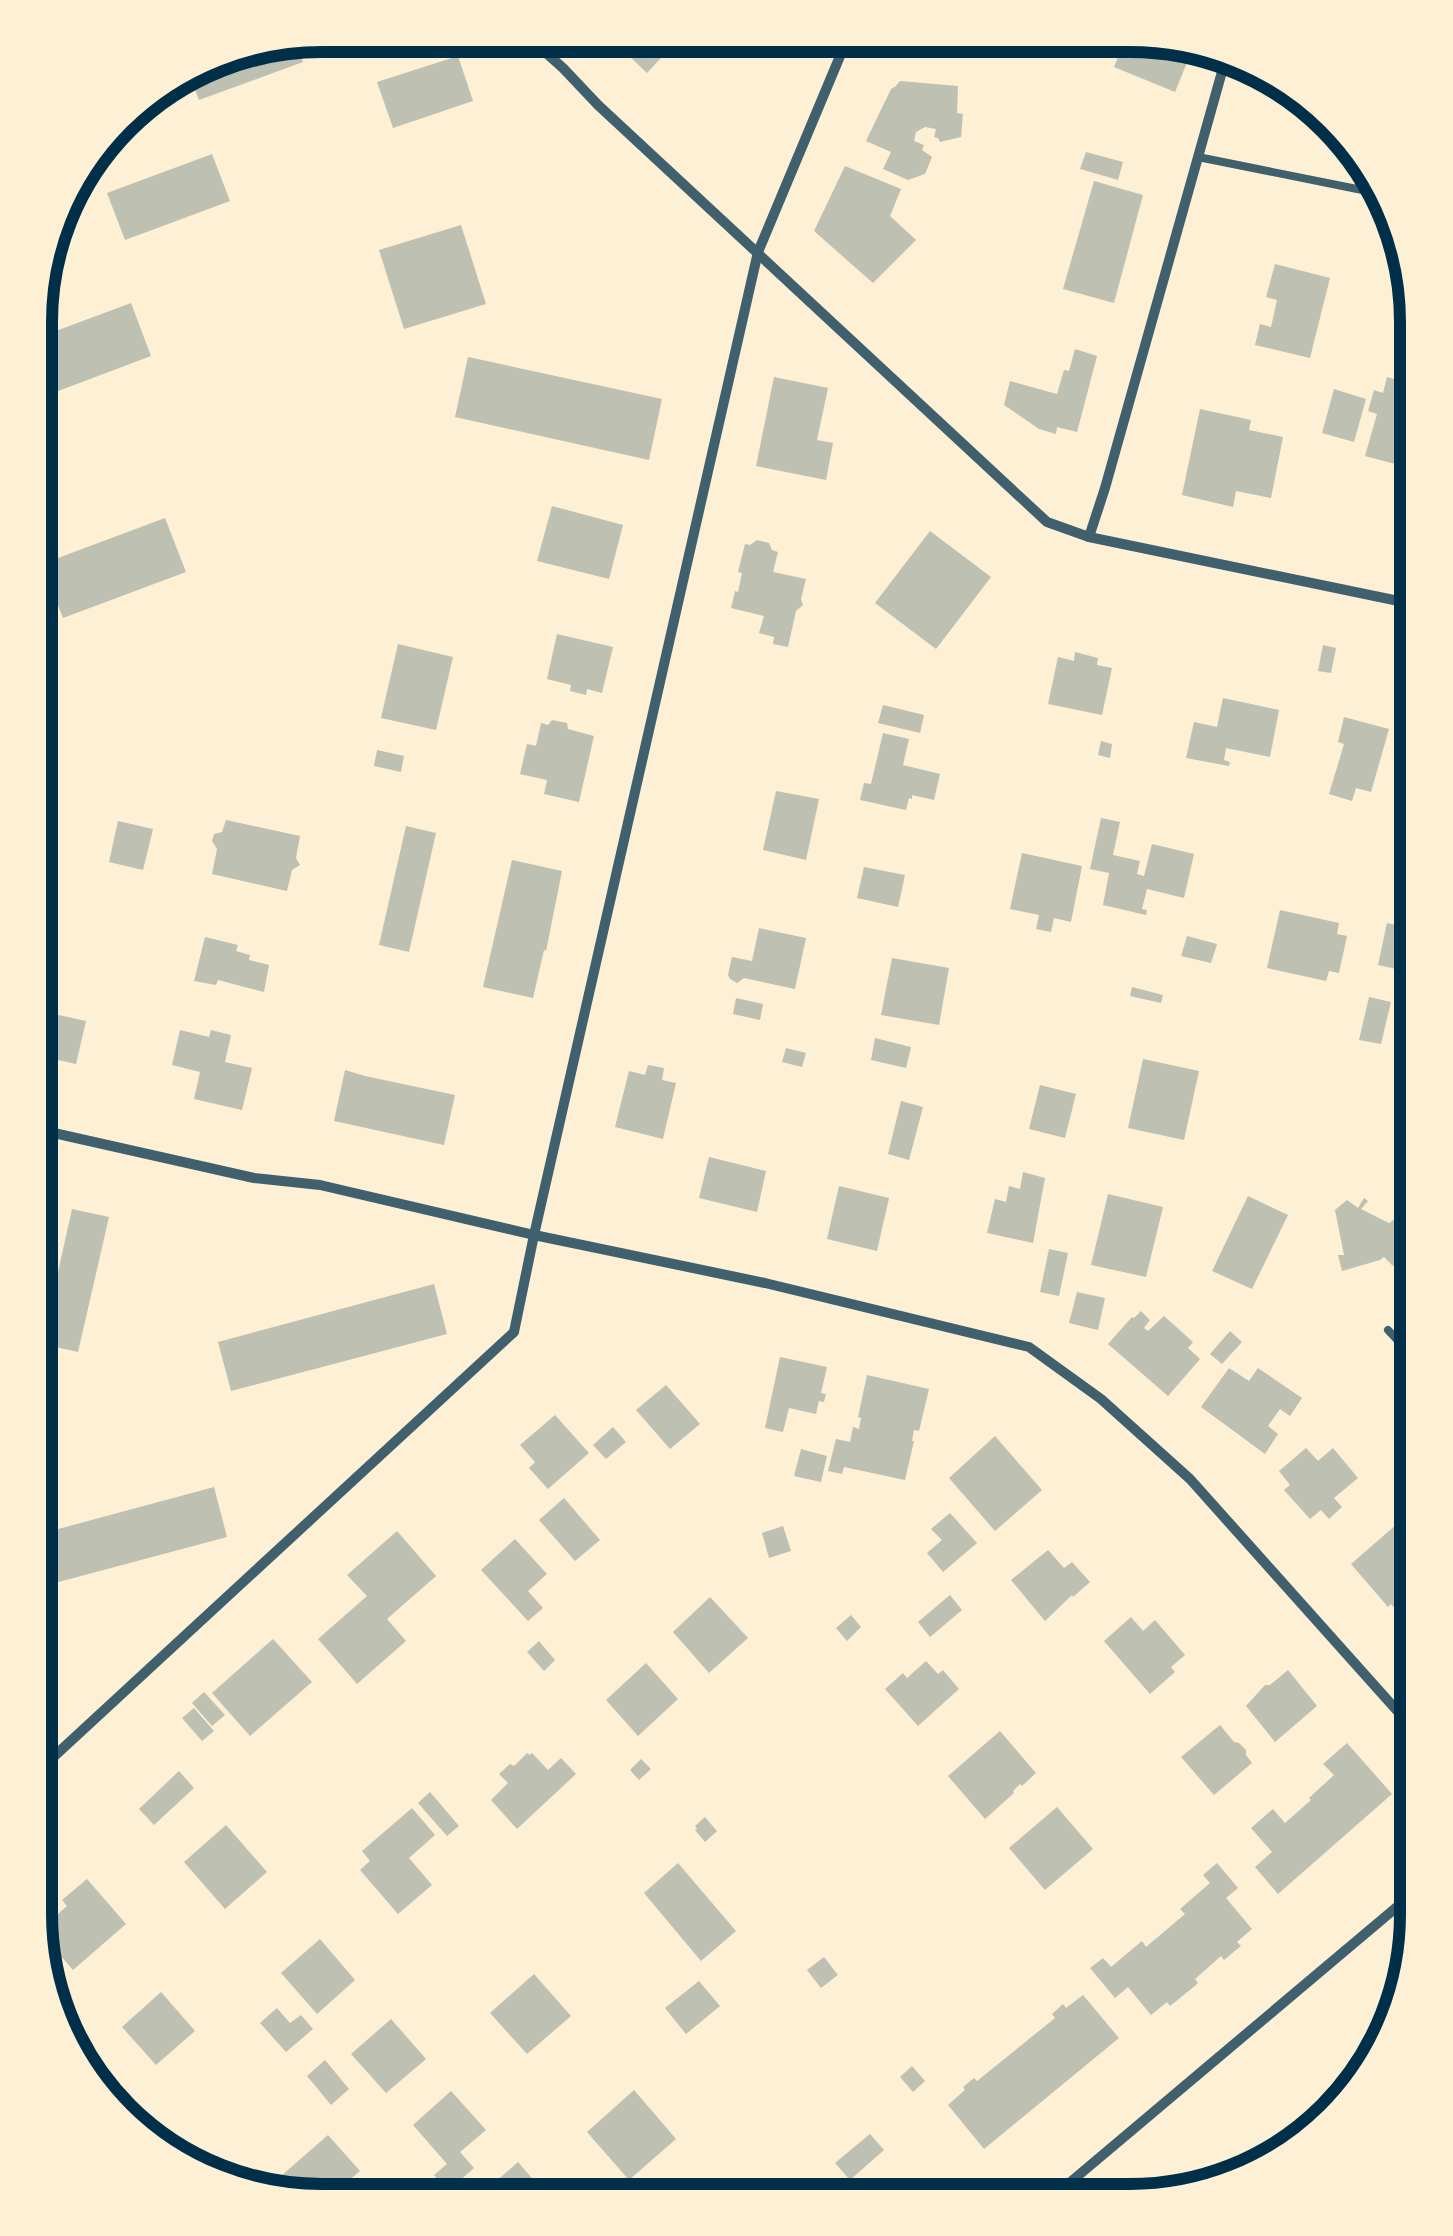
<svg xmlns="http://www.w3.org/2000/svg" width="1453" height="2236" viewBox="0 0 1453 2236" font-family="Montserrat,sans-serif">
	<rect width="100%" height="100%" fill="#fdf0d5"/>
	<g fill="#bec0b2">
		<polygon points="639,36 677,36 670,44 672,46 647,73 625,52"/>
		<polygon points="1126,37 1169,38 1193,48 1175,92 1114,67"/>
		<polygon points="295,40 303,62 199,100 189,74 229,50"/>
		<polygon points="458,56 473,101 393,128 377,82"/>
		<polygon points="900,81 958,86 957,113 963,114 961,137 940,142 938,138 934,137 936,129 925,127 916,132 914,141 924,145 922,150 932,157 925,174 908,180 883,169 891,152 866,141 891,89 896,86"/>
		<polygon points="1086,152 1123,162 1118,180 1080,169"/>
		<polygon points="212,154 230,201 125,240 107,193"/>
		<polygon points="845,166 901,189 890,216 916,240 873,283 814,231"/>
		<polygon points="1094,181 1143,195 1114,303 1063,289"/>
		<polygon points="461,225 486,304 404,329 379,250"/>
		<polygon points="1275,264 1330,278 1310,358 1255,345 1260,324 1271,327 1277,300 1266,297"/>
		<polygon points="131,303 151,356 37,399 37,338"/>
		<polygon points="1075,349 1097,356 1077,432 1057,427 1056,434 1039,429 1004,405 1010,381 1057,394 1064,370 1069,371"/>
		<polygon points="468,357 662,399 649,460 455,417"/>
		<polygon points="1412,365 1418,366 1418,470 1365,456 1377,414 1368,411 1374,390 1383,393 1387,377 1408,383"/>
		<polygon points="774,377 828,388 817,440 833,443 826,480 756,466"/>
		<polygon points="1334,389 1366,399 1354,442 1322,433"/>
		<polygon points="1200,409 1251,420 1249,430 1283,437 1271,498 1236,491 1233,507 1182,495"/>
		<polygon points="552,506 623,525 609,579 537,561"/>
		<polygon points="165,518 186,572 63,618 42,564"/>
		<polygon points="930,531 991,577 936,649 875,603"/>
		<polygon points="757,540 769,543 772,550 778,552 773,572 806,579 801,599 803,605 796,611 788,647 773,644 774,637 759,633 764,616 731,608 735,591 738,592 742,573 738,572 745,544 750,545"/>
		<polygon points="557,634 613,647 602,693 587,689 586,695 570,691 571,685 547,679"/>
		<polygon points="398,644 453,657 436,730 381,718"/>
		<polygon points="1323,645 1336,648 1331,673 1318,671"/>
		<polygon points="1075,652 1098,658 1097,665 1112,668 1102,715 1048,704 1058,657 1074,661"/>
		<polygon points="1223,698 1279,710 1270,757 1226,748 1224,760 1230,762 1229,766 1186,758 1194,722 1217,727"/>
		<polygon points="883,705 924,715 920,733 878,723"/>
		<polygon points="1344,717 1389,729 1371,792 1356,788 1352,801 1329,794 1344,744 1338,742"/>
		<polygon points="552,720 567,723 568,729 594,736 579,802 544,794 547,780 520,774 527,744 536,746 541,723 548,725"/>
		<polygon points="883,733 909,739 903,765 940,774 934,800 912,795 912,799 909,798 906,810 860,800 864,783 871,784"/>
		<polygon points="1101,741 1112,744 1110,758 1098,755"/>
		<polygon points="377,750 404,756 401,772 374,766"/>
		<polygon points="776,791 819,799 806,860 763,850"/>
		<polygon points="1101,818 1120,822 1113,855 1140,861 1137,874 1144,876 1152,844 1194,854 1184,898 1147,889 1142,909 1147,910 1146,915 1103,905 1109,873 1090,869"/>
		<polygon points="226,820 300,836 296,858 300,865 292,870 287,891 212,874 217,849 212,841 214,834 222,832"/>
		<polygon points="118,821 153,829 143,870 109,862"/>
		<polygon points="406,826 436,833 409,952 379,945"/>
		<polygon points="1022,853 1082,866 1071,922 1054,918 1051,932 1036,929 1039,915 1010,909"/>
		<polygon points="512,860 562,871 546,951 544,950 533,998 483,987"/>
		<polygon points="864,867 905,875 898,907 857,898"/>
		<polygon points="1280,910 1339,923 1337,934 1347,936 1339,973 1329,971 1326,981 1267,968"/>
		<polygon points="1387,923 1418,930 1410,972 1378,965"/>
		<polygon points="759,928 806,938 795,989 744,978 737,983 730,979 728,975 732,957 752,961"/>
		<polygon points="1187,936 1217,944 1211,963 1181,956"/>
		<polygon points="205,937 238,945 236,951 250,955 249,960 269,965 264,992 218,980 216,985 194,981"/>
		<polygon points="892,958 949,968 939,1025 881,1015"/>
		<polygon points="1132,987 1163,995 1161,1003 1130,996"/>
		<polygon points="1369,997 1391,1002 1381,1044 1359,1040"/>
		<polygon points="736,998 763,1004 760,1020 733,1014"/>
		<polygon points="40,1011 86,1021 76,1064 36,1055 36,1028"/>
		<polygon points="180,1030 209,1037 211,1030 231,1035 225,1062 252,1068 242,1110 194,1099 200,1072 172,1065"/>
		<polygon points="875,1038 911,1047 906,1068 871,1060"/>
		<polygon points="786,1048 806,1053 802,1067 782,1062"/>
		<polygon points="1143,1059 1199,1071 1184,1140 1128,1128"/>
		<polygon points="648,1065 664,1068 662,1080 676,1083 663,1139 615,1127 629,1071 645,1075"/>
		<polygon points="345,1070 365,1076 455,1095 444,1145 334,1121"/>
		<polygon points="1040,1085 1076,1094 1065,1138 1029,1129"/>
		<polygon points="901,1101 923,1107 909,1160 888,1154"/>
		<polygon points="709,1157 766,1171 757,1212 699,1198"/>
		<polygon points="1023,1172 1045,1178 1033,1243 987,1233 995,1199 1006,1202 1009,1186 1020,1189"/>
		<polygon points="839,1186 889,1198 877,1251 827,1239"/>
		<polygon points="1108,1194 1163,1207 1146,1277 1091,1265"/>
		<polygon points="1248,1196 1288,1215 1252,1289 1212,1271"/>
		<polygon points="1364,1198 1368,1201 1361,1209 1389,1223 1418,1203 1418,1243 1393,1266 1384,1257 1380,1260 1342,1271 1338,1255 1344,1255 1335,1210 1347,1200 1358,1208"/>
		<polygon points="72,1209 109,1217 78,1352 42,1344"/>
		<polygon points="1049,1249 1068,1253 1059,1296 1040,1292"/>
		<polygon points="434,1284 447,1334 231,1391 218,1342"/>
		<polygon points="1077,1292 1105,1298 1098,1330 1069,1323"/>
		<polygon points="1141,1311 1150,1320 1144,1328 1148,1331 1164,1316 1193,1342 1188,1348 1200,1359 1168,1396 1108,1344 1132,1317 1134,1318"/>
		<polygon points="1230,1331 1242,1342 1222,1364 1210,1354"/>
		<polygon points="780,1357 827,1367 821,1393 826,1394 824,1402 819,1401 816,1414 789,1408 783,1432 765,1428"/>
		<polygon points="1229,1368 1249,1381 1258,1368 1302,1398 1290,1416 1280,1409 1268,1426 1278,1434 1265,1454 1201,1407"/>
		<polygon points="867,1375 929,1389 919,1431 914,1430 912,1441 914,1441 905,1480 844,1467 842,1474 828,1471 836,1439 850,1442 853,1427 859,1429 861,1418 858,1417"/>
		<polygon points="666,1385 700,1424 670,1449 636,1410"/>
		<polygon points="555,1415 589,1453 548,1489 529,1468 535,1462 520,1445"/>
		<polygon points="613,1427 626,1442 606,1459 593,1445"/>
		<polygon points="995,1436 1042,1490 995,1531 949,1478"/>
		<polygon points="1306,1448 1318,1461 1333,1448 1358,1478 1334,1498 1342,1507 1329,1519 1321,1510 1310,1519 1284,1490 1290,1485 1279,1471"/>
		<polygon points="801,1449 827,1456 821,1482 794,1476"/>
		<polygon points="214,1487 227,1537 36,1588 36,1535"/>
		<polygon points="564,1498 600,1540 575,1561 539,1520"/>
		<polygon points="950,1513 977,1543 943,1572 927,1553 942,1540 931,1529"/>
		<polygon points="1405,1517 1418,1531 1417,1555 1412,1559 1417,1565 1417,1582 1407,1591 1412,1598 1397,1611 1391,1604 1388,1607 1351,1564"/>
		<polygon points="783,1526 791,1551 769,1558 762,1533"/>
		<polygon points="397,1531 436,1576 387,1619 406,1641 357,1684 318,1639 367,1596 347,1575"/>
		<polygon points="515,1539 547,1574 528,1591 543,1608 528,1621 481,1570"/>
		<polygon points="1048,1550 1064,1568 1072,1562 1090,1582 1073,1597 1072,1595 1045,1621 1011,1580"/>
		<polygon points="950,1595 962,1610 930,1637 918,1622"/>
		<polygon points="710,1597 748,1638 709,1673 673,1632"/>
		<polygon points="851,1615 861,1627 847,1641 836,1628"/>
		<polygon points="1131,1617 1143,1631 1155,1620 1185,1655 1171,1667 1175,1672 1150,1694 1104,1641"/>
		<polygon points="273,1639 312,1682 250,1736 212,1693"/>
		<polygon points="539,1641 555,1660 544,1671 527,1652"/>
		<polygon points="926,1661 938,1674 943,1670 959,1689 918,1726 885,1689 903,1673 907,1678"/>
		<polygon points="646,1663 678,1699 638,1736 606,1700"/>
		<polygon points="1288,1670 1317,1706 1275,1742 1246,1706 1265,1685 1270,1685"/>
		<polygon points="204,1692 225,1715 212,1726 192,1703"/>
		<polygon points="194,1708 214,1731 202,1741 182,1718"/>
		<polygon points="1220,1725 1234,1742 1239,1743 1246,1750 1246,1755 1252,1763 1214,1795 1181,1757"/>
		<polygon points="1000,1731 1036,1773 1022,1786 1020,1784 1013,1791 1014,1793 985,1819 948,1776"/>
		<polygon points="1347,1743 1392,1794 1278,1894 1255,1867 1272,1852 1251,1828 1273,1809 1285,1823 1311,1800 1309,1798 1334,1775 1323,1764"/>
		<polygon points="527,1753 530,1755 532,1753 548,1770 561,1758 576,1774 517,1829 491,1800 508,1783 499,1774 510,1764 514,1766"/>
		<polygon points="641,1759 651,1769 639,1780 630,1770"/>
		<polygon points="179,1771 194,1788 154,1825 139,1809"/>
		<polygon points="430,1792 459,1826 447,1836 418,1803"/>
		<polygon points="1057,1807 1093,1849 1045,1890 1009,1848"/>
		<polygon points="412,1808 435,1835 409,1858 432,1885 398,1914 360,1870 370,1861 362,1851"/>
		<polygon points="705,1817 717,1831 705,1842 695,1830 697,1829 695,1826"/>
		<polygon points="226,1825 267,1872 225,1909 184,1862"/>
		<polygon points="678,1863 736,1931 701,1961 644,1893"/>
		<polygon points="1217,1863 1238,1888 1226,1898 1252,1929 1237,1942 1241,1946 1224,1960 1221,1956 1195,1979 1198,1983 1196,1985 1170,2006 1167,2002 1151,2015 1128,1987 1115,1998 1090,1968 1103,1958 1111,1967 1142,1941 1146,1947 1185,1914 1180,1909 1210,1883 1203,1875"/>
		<polygon points="87,1879 126,1924 73,1970 39,1931 67,1906 62,1900"/>
		<polygon points="320,1939 355,1980 317,2014 281,1973"/>
		<polygon points="824,1957 838,1975 821,1988 807,1970"/>
		<polygon points="534,1974 571,2016 527,2054 490,2013"/>
		<polygon points="699,1981 720,2006 686,2034 665,2008"/>
		<polygon points="161,1992 195,2031 156,2065 122,2027"/>
		<polygon points="1083,1995 1119,2038 984,2149 948,2105 965,2090 963,2087 974,2078 977,2081 1055,2018 1052,2014 1063,2004 1066,2008"/>
		<polygon points="277,2008 290,2023 301,2015 313,2029 286,2052 260,2023"/>
		<polygon points="391,2019 426,2059 386,2093 351,2054"/>
		<polygon points="325,2060 349,2089 331,2105 307,2076"/>
		<polygon points="912,2066 925,2081 913,2092 900,2077"/>
		<polygon points="634,2090 676,2139 629,2180 587,2132"/>
		<polygon points="451,2091 486,2130 460,2152 474,2168 448,2191 434,2175 447,2164 413,2125"/>
		<polygon points="870,2134 884,2150 850,2180 835,2163"/>
		<polygon points="328,2135 360,2171 348,2181 348,2186 333,2199 302,2199 281,2176"/>
		<polygon points="518,2162 550,2199 476,2199"/>
	</g>
	<g fill="none" stroke-linecap="round" stroke-linejoin="round">
		<g stroke="#3f606c" stroke-width="8">
			<polyline points="1198,157 1382,194"/>
			<polyline points="1388,1330 1418,1362"/>
		</g>
		<g stroke="#3f606c" stroke-width="10">
			<polyline points="527,36 563,68 598,105 1047,522 1089,537 1418,605"/>
			<polyline points="1089,537 1105,488 1225,61"/>
			<polyline points="36,1129 254,1178 320,1185 534,1235 765,1283 1029,1347 1101,1399 1190,1479 1417,1733"/>
			<polyline points="35,1774 514,1332 534,1235 758,252 848,37"/>
			<polyline points="1048,2201 1417,1890"/>
		</g>
	</g>
	<path d="M0 0H1453V2236H0ZM322 52H1130A270 270 0 0 1 1400 322V1914A270 270 0 0 1 1130 2184H322A270 270 0 0 1 52 1914V322A270 270 0 0 1 322 52Z" fill="#fdf0d5" fill-rule="evenodd"/>
	<path fill="none" stroke="#003049" stroke-width="12" d="M322 52H1130A270 270 0 0 1 1400 322V1914A270 270 0 0 1 1130 2184H322A270 270 0 0 1 52 1914V322A270 270 0 0 1 322 52Z"/>
</svg>
